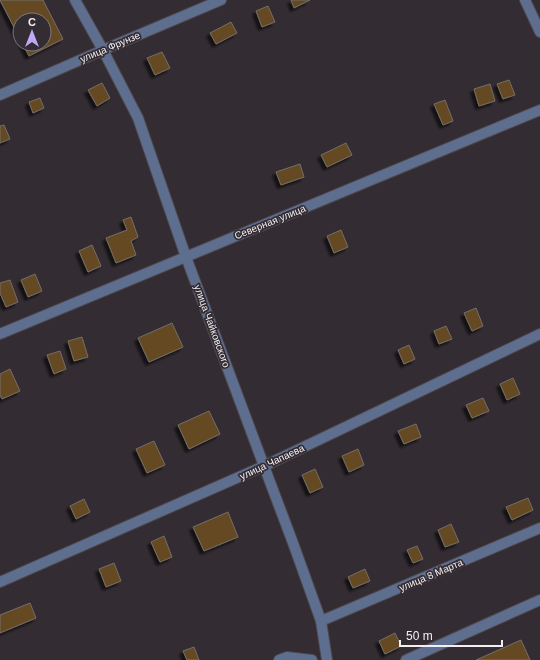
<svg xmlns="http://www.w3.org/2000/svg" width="540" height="660" viewBox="0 0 540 660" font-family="Helvetica,sans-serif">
	<defs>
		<filter id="shadow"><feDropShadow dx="-3.5" dy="3.5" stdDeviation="1" flood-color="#0009"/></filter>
	</defs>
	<rect width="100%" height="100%" fill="#332c32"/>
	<g fill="#654a24" stroke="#746e67" filter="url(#shadow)">
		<polygon points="0,0 43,0 63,39 29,56 23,44 44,44 44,20 20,20 20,39"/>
		<polygon points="291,0 310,0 294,8"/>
		<polygon points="268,6 275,22 262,27 256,11"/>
		<polygon points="231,22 237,33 216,44 210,33"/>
		<polygon points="162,52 170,68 155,75 147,58"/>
		<polygon points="509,80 515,95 503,99 497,84"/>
		<polygon points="102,83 110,98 97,106 88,90"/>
		<polygon points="490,84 495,101 479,106 474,89"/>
		<polygon points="40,98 44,108 33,113 29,102"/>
		<polygon points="445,100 453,121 443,125 434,104"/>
		<polygon points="4,125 10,139 0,143 0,126"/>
		<polygon points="346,143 352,155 327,167 321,155"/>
		<polygon points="300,164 304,177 281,185 276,172"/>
		<polygon points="131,217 138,237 131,241 136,255 116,263 106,238 127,230 123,220"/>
		<polygon points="341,230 348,247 334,253 327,236"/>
		<polygon points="92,245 101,266 88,272 79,251"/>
		<polygon points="35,274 42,291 28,297 21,280"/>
		<polygon points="10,280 18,302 6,307 0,293 0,283"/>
		<polygon points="476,308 483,326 472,331 464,313"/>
		<polygon points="172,323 183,347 149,362 138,338"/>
		<polygon points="446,326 452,339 439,344 434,331"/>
		<polygon points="82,337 88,357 74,361 68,341"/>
		<polygon points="409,345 415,359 404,364 398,350"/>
		<polygon points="60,351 66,369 54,374 47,355"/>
		<polygon points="10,369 20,391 2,399 0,395 0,374"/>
		<polygon points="513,378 520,394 507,400 500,384"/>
		<polygon points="483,398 489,411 472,418 466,405"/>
		<polygon points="209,411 220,434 189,449 178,425"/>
		<polygon points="416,424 421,437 404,444 398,431"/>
		<polygon points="154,441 165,465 147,473 136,449"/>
		<polygon points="358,449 364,465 349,472 342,456"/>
		<polygon points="315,469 323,487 310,493 302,475"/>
		<polygon points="528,498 533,510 512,520 506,507"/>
		<polygon points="84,499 90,512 76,519 70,506"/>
		<polygon points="228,512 238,537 204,551 193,527"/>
		<polygon points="451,524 459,542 445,547 438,530"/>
		<polygon points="164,536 172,557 160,562 151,542"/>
		<polygon points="417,546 423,559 413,563 407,550"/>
		<polygon points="114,563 121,581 106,587 99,569"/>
		<polygon points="365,569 370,581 353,588 348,577"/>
		<polygon points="30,603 36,618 0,633 0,615"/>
		<polygon points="395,633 401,646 385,654 379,641"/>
		<polygon points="521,640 530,660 476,660"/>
		<polygon points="194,647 199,660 187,660 183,651"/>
	</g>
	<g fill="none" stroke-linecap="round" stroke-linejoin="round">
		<defs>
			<g id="minor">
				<polyline points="75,0 103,50 138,118 186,257 264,466 293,543 321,621 327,660"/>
				<polyline points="525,0 540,32"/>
				<polyline points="0,95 103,50 221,0"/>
				<polyline points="0,334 540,110"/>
				<polyline points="0,582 264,466 540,334"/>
				<polyline points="321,621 540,528"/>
				<polyline points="279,660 287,657 312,660"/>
				<polyline points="406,660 540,600"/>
			</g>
		</defs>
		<use href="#minor" stroke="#4e474d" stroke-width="12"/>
		<use href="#minor" stroke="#5e6e8f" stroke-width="10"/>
	</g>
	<g text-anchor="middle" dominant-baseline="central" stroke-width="3.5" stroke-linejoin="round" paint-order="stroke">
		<g font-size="10" fill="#f3eef2" stroke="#332c32">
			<text transform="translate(110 47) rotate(-23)">улица Фрунзе</text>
			<text transform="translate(270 222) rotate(-22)">Северная улица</text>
			<text transform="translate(212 326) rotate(70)">улица Чайковского</text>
			<text transform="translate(272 462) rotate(-25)">улица Чапаева</text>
			<text transform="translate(431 575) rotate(-23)">улица 8 Марта</text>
		</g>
	</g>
	<g transform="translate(32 32)"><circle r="19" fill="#332c32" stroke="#807a7f"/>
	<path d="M0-3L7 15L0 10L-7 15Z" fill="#c1a8f3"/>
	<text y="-6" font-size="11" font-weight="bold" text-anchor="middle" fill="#f3eef2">С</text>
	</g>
	<path d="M400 640v6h102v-6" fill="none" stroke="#f3eef2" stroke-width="2"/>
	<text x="406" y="640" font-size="12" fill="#f3eef2" stroke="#332c32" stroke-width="3" paint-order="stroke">50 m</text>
</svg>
